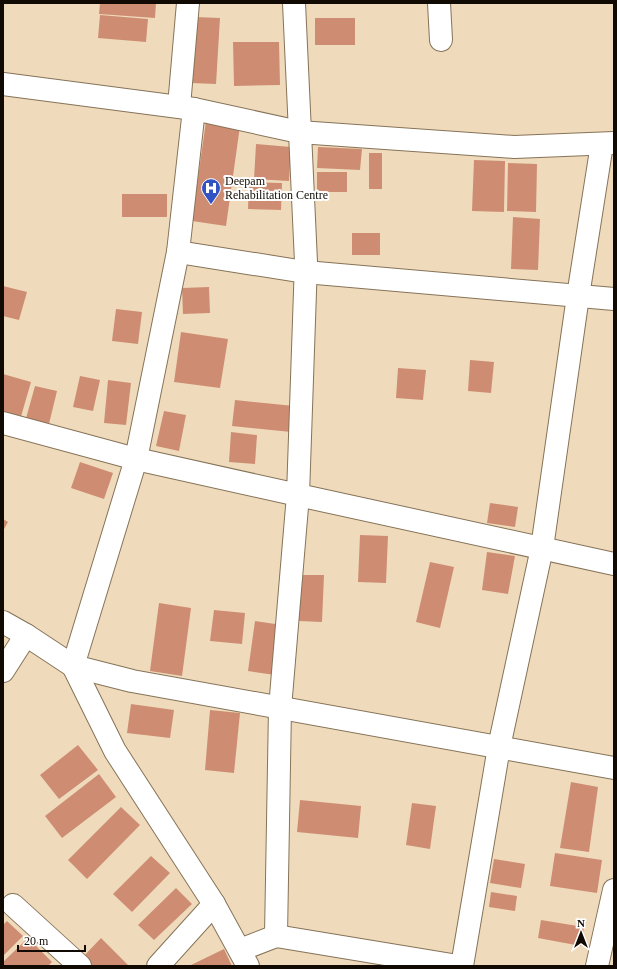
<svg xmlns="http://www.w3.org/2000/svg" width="617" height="969" viewBox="0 0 617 969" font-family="'Times New Roman',serif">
	<rect width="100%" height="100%" fill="#efdbbc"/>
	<g fill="#ce8d72">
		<polygon points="100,3 156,3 155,18 99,14"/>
		<polygon points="100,15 148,19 146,42 98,38"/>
		<polygon points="195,17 220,18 216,84 191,83"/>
		<rect x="315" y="18" width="40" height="27"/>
		<polygon points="233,42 279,42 280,85 234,86"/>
		<polygon points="206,121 240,126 226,226 192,221"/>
		<polygon points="256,144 291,147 289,181 254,179"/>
		<polygon points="318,147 362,149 360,170 317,168"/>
		<rect x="369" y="153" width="13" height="36"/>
		<polygon points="474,160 505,161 504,212 472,211"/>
		<polygon points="508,163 537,164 536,212 507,211"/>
		<rect x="317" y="172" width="30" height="20"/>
		<polygon points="249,182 282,183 281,210 248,209"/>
		<rect x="122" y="194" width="45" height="23"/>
		<polygon points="513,217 540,219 538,270 511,269"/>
		<rect x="352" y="233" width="28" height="22"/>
		<polygon points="3,286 27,292 19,320 3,316"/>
		<polygon points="209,287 210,313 183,314 182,288"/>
		<polygon points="116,309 142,312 138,344 112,341"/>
		<polygon points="181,332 228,339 220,388 174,382"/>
		<polygon points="470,360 494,362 491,393 468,391"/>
		<polygon points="398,368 426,370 423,400 396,398"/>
		<polygon points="3,374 31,382 20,420 3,415"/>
		<polygon points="80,376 100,380 93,411 73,407"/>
		<polygon points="108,380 131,383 126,425 104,423"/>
		<polygon points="35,386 57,391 48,428 25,422"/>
		<polygon points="235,400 294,406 291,432 232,426"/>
		<polygon points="164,411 186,415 179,451 156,446"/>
		<polygon points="231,432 257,435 255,464 229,462"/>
		<polygon points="80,462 113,473 104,499 71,488"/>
		<polygon points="490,503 518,507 515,527 487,523"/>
		<polygon points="3,519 8,522 3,531"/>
		<polygon points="360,535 388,536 386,583 358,582"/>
		<polygon points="487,552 515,556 508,594 482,590"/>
		<polygon points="430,562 454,567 440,628 416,622"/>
		<polygon points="300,575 324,575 322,622 299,621"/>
		<polygon points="159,603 191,608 182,676 150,671"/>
		<polygon points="214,610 245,613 242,644 210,641"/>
		<polygon points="255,621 282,625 275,675 248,671"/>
		<polygon points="131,704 174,710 170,738 127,733"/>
		<polygon points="210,710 240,713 234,773 205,770"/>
		<polygon points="78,745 98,770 59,799 40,775"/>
		<polygon points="99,774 116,797 62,838 45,816"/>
		<polygon points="571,782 598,787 589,852 560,848"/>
		<polygon points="300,800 361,806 358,838 297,832"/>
		<polygon points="412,803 436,806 430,849 406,845"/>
		<polygon points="121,807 140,825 87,879 68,860"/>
		<polygon points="555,853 602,860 597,893 550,886"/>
		<polygon points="151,856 170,873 132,912 113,894"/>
		<polygon points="494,859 525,864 521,888 490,883"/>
		<polygon points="176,888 192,904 154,940 138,925"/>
		<polygon points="491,892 517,896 515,911 489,907"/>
		<polygon points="541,920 584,927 581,946 538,938"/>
		<polygon points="7,921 23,936 3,956 3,925"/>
		<polygon points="28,938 52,962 48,966 3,966 3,962"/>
		<polygon points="101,938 129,966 92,966 83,957"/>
		<polygon points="224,949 232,966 191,966 191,965"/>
	</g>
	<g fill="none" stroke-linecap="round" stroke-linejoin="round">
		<defs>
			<g id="minor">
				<polyline points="439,3 441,40"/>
				<polyline points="3,84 194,109 299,132 514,147 614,143"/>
				<polyline points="179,106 188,3"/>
				<polyline points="194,109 178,252 136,459 73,666 115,751 214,904 248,966"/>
				<polyline points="178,252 305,272 614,299"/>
				<polyline points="3,423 136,459 298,495 306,262 294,3"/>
				<polyline points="3,622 26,635"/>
				<polyline points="3,671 26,635 73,666 132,681 614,768"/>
				<polyline points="13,905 80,966"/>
				<polyline points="276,936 280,708 298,495 614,564"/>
				<polyline points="240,950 276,936 458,966"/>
				<polyline points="158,966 214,904"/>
				<polyline points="462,966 499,747 542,548 578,296 602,144"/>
				<polyline points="597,966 614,890"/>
			</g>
		</defs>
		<use href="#minor" stroke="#867358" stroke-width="24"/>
		<use href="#minor" stroke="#fff" stroke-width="22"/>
	</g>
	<defs>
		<symbol id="hospital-pin" viewBox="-11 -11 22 30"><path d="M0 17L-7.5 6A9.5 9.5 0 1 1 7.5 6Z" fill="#3153c3" stroke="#fff"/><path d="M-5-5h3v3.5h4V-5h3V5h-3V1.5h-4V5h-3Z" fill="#fff"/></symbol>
	</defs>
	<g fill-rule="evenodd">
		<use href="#hospital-pin" x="200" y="177" width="22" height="30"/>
	</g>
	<g text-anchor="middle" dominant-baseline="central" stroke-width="4" stroke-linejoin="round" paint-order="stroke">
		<g font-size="12" fill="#110a02" stroke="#fff" text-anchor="start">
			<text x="225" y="181">Deepam<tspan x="225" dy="14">Rehabilitation Centre</tspan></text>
		</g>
	</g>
	<rect width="617" height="969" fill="none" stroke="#110a02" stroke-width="8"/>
	<g transform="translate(581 933)" stroke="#ffffff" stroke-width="3" paint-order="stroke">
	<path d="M0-3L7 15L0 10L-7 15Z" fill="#110a02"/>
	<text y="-6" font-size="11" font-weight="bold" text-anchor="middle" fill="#110a02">N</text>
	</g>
	<path d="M18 945v6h67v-6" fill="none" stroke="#110a02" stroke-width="2"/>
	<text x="24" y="945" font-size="12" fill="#110a02" stroke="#ffffff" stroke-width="3" paint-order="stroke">20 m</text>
</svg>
